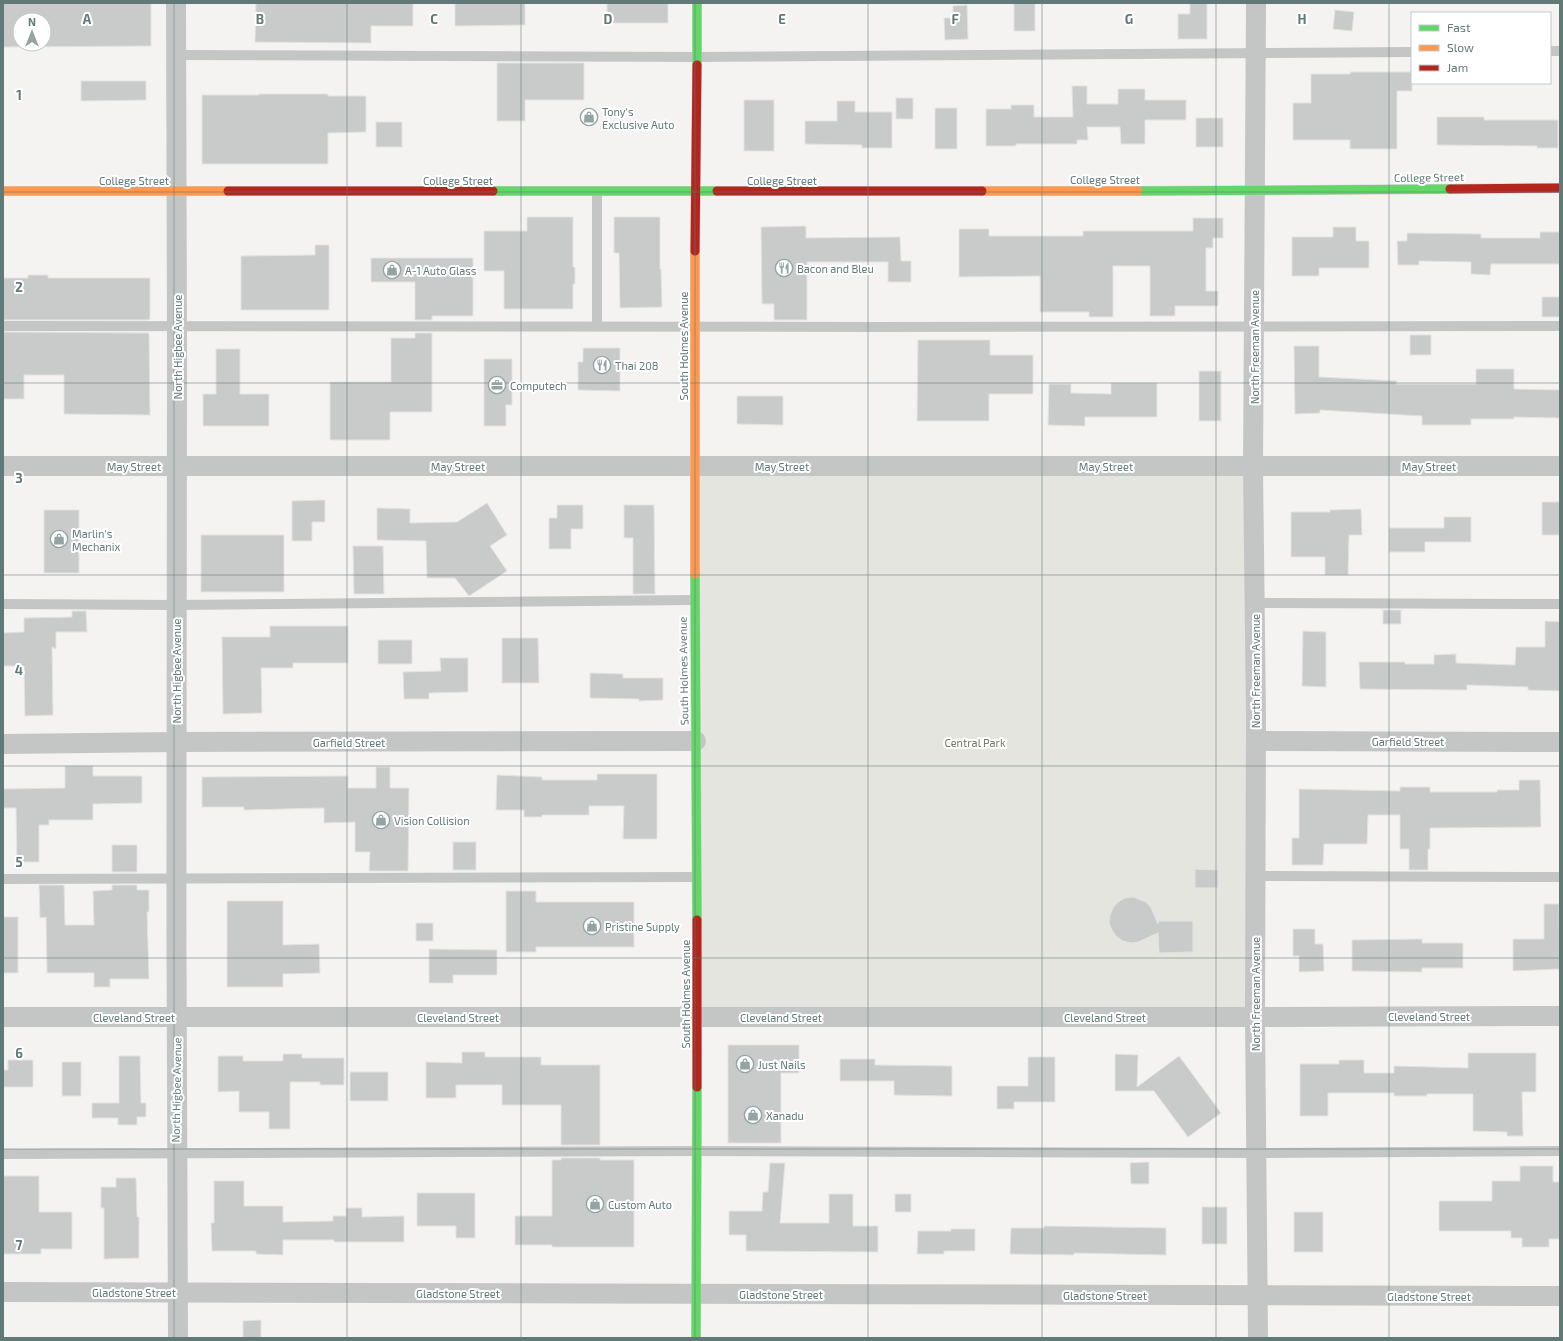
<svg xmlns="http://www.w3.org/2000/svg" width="1563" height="1341" viewBox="0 0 1563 1341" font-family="'Exo 2',sans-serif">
	<rect width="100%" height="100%" fill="#f4f3f2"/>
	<polygon fill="#e5e5df" points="695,466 1253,466 1255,1017 697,1017"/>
	<g fill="#c9cbca" stroke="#e3e2e2" fill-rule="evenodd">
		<path d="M3,3H151V46L3,47ZM20,20H44V44H20Z"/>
		<polygon points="256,3 413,3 413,26 371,26 371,43 255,42"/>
		<polygon points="455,3 525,3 525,25 455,26"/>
		<rect x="607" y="3" width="61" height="20"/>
		<rect x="1014" y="3" width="21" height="28"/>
		<polygon points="1190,3 1207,3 1207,39 1178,39 1178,14 1190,14"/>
		<polygon points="967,5 968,39 945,40 944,18 953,18 953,6"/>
		<polygon points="1335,10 1354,12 1352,31 1333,29"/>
		<polygon points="497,63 584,63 584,100 525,100 525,121 497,121"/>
		<polygon points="1350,72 1412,72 1412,91 1397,91 1397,149 1350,149 1350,140 1293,140 1293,103 1311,103 1311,74 1350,74"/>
		<polygon points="81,81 146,81 146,100 81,101"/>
		<polygon points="1072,86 1087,86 1087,104 1118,104 1118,89 1145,89 1145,100 1186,100 1186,120 1145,120 1145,144 1121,144 1120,127 1087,127 1088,140 1077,140 1077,144 1016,144 1016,146 986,146 986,109 1011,109 1011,105 1034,105 1034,117 1073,117"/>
		<polygon points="259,94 328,94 328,96 366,96 366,132 328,133 328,164 202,164 202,95 259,95"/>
		<rect x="896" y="98" width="17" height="21"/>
		<rect x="744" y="100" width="30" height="51"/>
		<polygon points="837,101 855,101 855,112 892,112 892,148 862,148 862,145 805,144 805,121 837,121"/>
		<rect x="935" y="108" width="22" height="41"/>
		<polygon points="1437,117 1484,117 1484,120 1558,120 1558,148 1537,148 1537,146 1437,145"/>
		<rect x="1196" y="118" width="27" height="29"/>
		<rect x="376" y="122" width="26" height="25"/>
		<polygon points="527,217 573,217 573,267 575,267 575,284 573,284 573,309 504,309 504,271 484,271 484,231 527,231"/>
		<polygon points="614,217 660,217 660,269 661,269 662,307 620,308 619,253 614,253"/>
		<polygon points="1193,218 1223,218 1223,238 1213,238 1213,248 1206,248 1206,291 1218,291 1218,306 1175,306 1175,316 1150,316 1150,266 1113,266 1113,317 1089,317 1089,312 1040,312 1040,276 959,277 959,229 989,229 989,236 1083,236 1083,231 1193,231"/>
		<polygon points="806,226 806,238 900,237 901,261 911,261 911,282 888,282 888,262 807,262 807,320 774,320 774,304 762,304 761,227"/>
		<polygon points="1333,227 1356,227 1356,241 1369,241 1369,268 1319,268 1319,276 1292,276 1292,237 1333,237"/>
		<polygon points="1540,232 1560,232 1560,264 1491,264 1490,275 1471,274 1471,262 1419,261 1419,265 1398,265 1397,241 1407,241 1407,233 1481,234 1481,238 1540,238"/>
		<polygon points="315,245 329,245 329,310 241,310 241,256 315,255"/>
		<polygon points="371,258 473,258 473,316 432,316 432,320 415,320 415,282 371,282"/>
		<polygon points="28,275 48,275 48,278 150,278 150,318 149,320 3,320 3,278 28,278"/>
		<rect x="1542" y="297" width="18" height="20"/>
		<polygon points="3,332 149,333 150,415 64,414 64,375 24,375 24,399 3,399"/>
		<polygon points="415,333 432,333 432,412 390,412 390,440 330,440 330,382 391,382 391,338 415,338"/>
		<rect x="1410" y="335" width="21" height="20"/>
		<polygon points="918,340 990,340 990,355 1033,355 1033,394 989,394 989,421 917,421"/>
		<polygon points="1294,346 1319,346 1319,377 1397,381 1396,384 1476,384 1476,369 1514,369 1514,389 1560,390 1560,418 1514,417 1514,419 1471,419 1471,425 1422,425 1422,416 1320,410 1320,413 1295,414"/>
		<polygon points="583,348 620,348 620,391 578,390 578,362 583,362"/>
		<polygon points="216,349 240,349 240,394 269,394 269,426 203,426 203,394 216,394"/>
		<polygon points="484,359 512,359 512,405 506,405 506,426 484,426"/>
		<rect x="1199" y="371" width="22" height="50"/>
		<polygon points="1111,383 1157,383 1157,417 1085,417 1085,426 1048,425 1049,384 1071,384 1071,393 1111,394"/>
		<polygon points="737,396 783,396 783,425 737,424"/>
		<polygon points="325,500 325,522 312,522 312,541 292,541 292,501"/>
		<rect x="1542" y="502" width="18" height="33"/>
		<polygon points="487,503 507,535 490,546 507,571 469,596 455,578 427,578 426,541 377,540 377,508 410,509 410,523 457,522"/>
		<polygon points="557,505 583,505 583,529 571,529 571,549 549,549 549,518 557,518"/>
		<polygon points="624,505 654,505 655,594 633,594 633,538 624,538"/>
		<polygon points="1361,509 1362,535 1349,535 1348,575 1325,575 1325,557 1291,557 1291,512 1330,512 1330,510"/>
		<rect x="44" y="510" width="35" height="63"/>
		<polygon points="1444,517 1471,517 1471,542 1425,542 1425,552 1389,552 1389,528 1444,528"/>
		<rect x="201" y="535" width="83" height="57"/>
		<polygon points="353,546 383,546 384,594 354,594"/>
		<rect x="1383" y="610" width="18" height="14"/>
		<polygon points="72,611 86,611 87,632 56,632 56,649 52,647 53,715 25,716 24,666 3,666 3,633 24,632 24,618 72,617"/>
		<polygon points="1545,621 1560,622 1560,691 1528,690 1528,687 1467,685 1467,690 1360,689 1359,662 1405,662 1405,664 1434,664 1434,655 1456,654 1456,663 1515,665 1516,647 1545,647"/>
		<polygon points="270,626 348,626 348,663 293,663 293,668 261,668 262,713 223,714 222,637 270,637"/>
		<polygon points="1303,631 1326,632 1326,687 1302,686"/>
		<polygon points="502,638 538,638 539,683 502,683"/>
		<rect x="378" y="640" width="34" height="24"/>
		<polygon points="440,658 468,658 468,692 429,693 429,699 404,699 403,672 441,671"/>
		<polygon points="590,673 623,674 623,678 663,678 663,700 639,701 639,699 590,698"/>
		<polygon points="65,766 93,766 93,776 142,776 142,803 93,804 93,820 49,820 49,825 39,825 39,862 17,862 16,808 3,808 3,789 65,788"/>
		<polygon points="376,767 390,767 390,788 409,788 408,871 369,871 370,852 355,852 355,822 324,823 324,808 244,810 244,807 202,807 202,777 348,776 348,788 376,788"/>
		<polygon points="597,774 657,774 657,839 623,839 624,806 589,806 589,815 542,815 542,817 524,817 524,810 496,810 497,775 542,777 542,780 597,780"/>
		<polygon points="1519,780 1540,780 1541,827 1430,828 1430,849 1428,849 1428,870 1409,870 1409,849 1400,849 1400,815 1368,815 1367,844 1324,844 1323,865 1292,865 1292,838 1299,838 1299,789 1400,791 1400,787 1430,787 1430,792 1497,792 1497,790 1519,790"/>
		<rect x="453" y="842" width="23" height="28"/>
		<rect x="112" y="845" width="25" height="27"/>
		<polygon points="1195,869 1218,870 1218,888 1195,888"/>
		<polygon points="39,885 64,885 65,925 94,925 93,891 112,890 112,885 137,885 137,890 149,890 149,912 147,912 149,979 110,979 110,987 94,987 94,973 47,973 46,917 40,918"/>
		<polygon points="506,891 536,891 536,902 634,902 634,947 536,947 536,952 506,952"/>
		<polygon points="1133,897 1146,902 1151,908 1158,924 1158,921 1193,921 1193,952 1159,953 1158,933 1138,942 1131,943 1123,941 1116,936 1112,930 1109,923 1110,915 1113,908 1118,902 1125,898"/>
		<polygon points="227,901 283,901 283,945 319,944 320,973 283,974 283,987 227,987"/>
		<polygon points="1544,904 1559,904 1560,969 1513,971 1513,939 1544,939"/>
		<rect x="3" y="917" width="15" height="56"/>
		<rect x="416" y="923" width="17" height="18"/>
		<polygon points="1293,929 1315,929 1315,944 1323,944 1324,971 1299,972 1299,956 1293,956"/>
		<polygon points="1422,939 1422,943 1463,943 1463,968 1422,968 1422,972 1352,971 1352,940"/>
		<polygon points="429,949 497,950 497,975 453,975 453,983 429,983"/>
		<polygon points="728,1045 799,1045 799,1073 781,1073 781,1143 728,1143"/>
		<polygon points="462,1052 485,1052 485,1057 541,1057 541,1065 600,1065 600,1145 561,1145 561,1105 502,1105 502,1085 456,1085 456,1098 426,1098 426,1062 462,1063"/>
		<polygon points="1468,1053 1536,1053 1536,1092 1522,1092 1523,1136 1507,1136 1507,1132 1473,1131 1473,1094 1427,1094 1427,1096 1394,1096 1394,1093 1328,1093 1328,1116 1300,1116 1300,1064 1339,1064 1339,1060 1364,1060 1364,1073 1394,1073 1394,1066 1468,1068"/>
		<polygon points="283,1054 302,1054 302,1058 344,1058 344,1085 320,1085 320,1082 290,1082 290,1129 269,1129 269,1112 239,1112 239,1091 218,1092 218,1056 243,1056 243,1061 283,1061"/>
		<polygon points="1115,1054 1138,1055 1137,1087 1179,1056 1221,1113 1188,1137 1154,1091 1115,1091"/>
		<polygon points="119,1056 140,1056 141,1103 146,1103 146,1117 137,1117 137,1125 118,1125 118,1118 92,1118 92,1103 119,1103"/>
		<polygon points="1028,1057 1055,1057 1055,1102 1014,1102 1014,1109 997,1109 997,1086 1028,1086"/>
		<polygon points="840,1059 875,1059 875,1065 952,1066 952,1096 894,1095 894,1081 840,1081"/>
		<polygon points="8,1060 33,1060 33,1087 3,1087 3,1070 8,1070"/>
		<rect x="62" y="1062" width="19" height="34"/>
		<rect x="350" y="1072" width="38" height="29"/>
		<polygon points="561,1158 600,1158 600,1160 634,1160 634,1247 552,1247 552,1245 515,1245 515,1216 552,1216 552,1160 561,1160"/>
		<polygon points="1149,1162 1149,1184 1131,1184 1130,1163"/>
		<polygon points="770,1163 785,1163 780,1223 829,1223 829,1194 853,1194 853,1226 878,1226 878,1252 746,1251 746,1235 729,1235 729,1211 762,1211 763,1192 768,1192"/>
		<polygon points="1520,1166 1553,1166 1553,1182 1560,1182 1560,1239 1549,1239 1549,1247 1522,1247 1522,1238 1511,1238 1511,1231 1439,1231 1439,1201 1492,1201 1492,1181 1520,1181"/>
		<polygon points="3,1176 39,1176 39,1212 72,1212 72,1249 41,1249 41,1254 3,1254"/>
		<polygon points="116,1178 136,1178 137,1217 139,1217 139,1258 104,1259 104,1208 101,1208 101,1187 116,1187"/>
		<polygon points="214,1181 244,1181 244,1206 283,1206 283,1222 333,1221 333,1216 346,1216 346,1208 362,1208 362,1217 404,1216 404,1242 334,1242 334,1240 283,1240 283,1255 256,1254 256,1251 212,1251 211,1223 214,1223"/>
		<polygon points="417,1193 475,1193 475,1238 456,1238 456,1226 417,1226"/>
		<rect x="895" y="1194" width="16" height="18"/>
		<rect x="1202" y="1207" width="25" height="37"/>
		<rect x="1294" y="1212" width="29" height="40"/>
		<polygon points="1044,1226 1166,1228 1166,1255 1074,1253 1074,1255 1010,1254 1011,1228 1044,1228"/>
		<polygon points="951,1229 975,1229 975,1251 944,1251 944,1254 917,1254 918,1231 951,1231"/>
		<polygon points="261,1320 261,1338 243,1338 243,1321"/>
	</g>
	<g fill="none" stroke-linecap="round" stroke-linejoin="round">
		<defs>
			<g id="fast">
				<polyline points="697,65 697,3"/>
				<polyline points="493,191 717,191"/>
				<polyline points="1138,191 1450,189"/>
				<polyline points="695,574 697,920"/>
				<polyline points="696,1338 697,1087"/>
			</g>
			<g id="slow">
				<polyline points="3,191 228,191"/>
				<polyline points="982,191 1138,191"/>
				<polyline points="695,574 695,251"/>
			</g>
			<g id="jam">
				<polyline points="1450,189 1560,188"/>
				<polyline points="228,191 493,191"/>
				<polyline points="717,191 982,191"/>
				<polyline points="695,251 697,65"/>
				<polyline points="697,920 697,1087"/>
			</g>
		</defs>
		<use href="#fast" stroke="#ced0cf" stroke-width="10"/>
		<use href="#slow" stroke="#ced0cf" stroke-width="10"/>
		<use href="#jam" stroke="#ced0cf" stroke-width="10"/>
		<g stroke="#c4c6c6" stroke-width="10">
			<polyline points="1550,51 1560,51"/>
			<polyline points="176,55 698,57 1412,52"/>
			<polyline points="3,326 878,327 1560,326"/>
			<polyline points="597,326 597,192"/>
			<polyline points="1255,603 1560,604"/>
			<polyline points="3,604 176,605 695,600"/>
			<polyline points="1255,876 1560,877"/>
			<polyline points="3,879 696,877"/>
			<polyline points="3,1154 696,1151 1257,1153 1560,1151"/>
		</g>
		<g stroke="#c4c6c6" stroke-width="20">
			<path d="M176,3C179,448 174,893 178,1338"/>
			<polyline points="1256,3 1253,466 1256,717 1255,1017 1258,1338"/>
			<polyline points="3,466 1560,466"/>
			<polyline points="1256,741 1560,742"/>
			<polyline points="3,744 176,742 696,741"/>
			<polyline points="3,1017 1255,1017 1560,1016"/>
			<polyline points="3,1292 1560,1296"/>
		</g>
		<use href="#fast" stroke="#63d668" stroke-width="9"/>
		<use href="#slow" stroke="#ff974d" stroke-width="9"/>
		<use href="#jam" stroke="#b3261e" stroke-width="9"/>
	</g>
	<path fill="none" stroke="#617a78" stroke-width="1" stroke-opacity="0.55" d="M174,3V1338M347,3V1338M521,3V1338M695,3V1338M868,3V1338M1042,3V1338M1216,3V1338M1389,3V1338M3,192H1560M3,383H1560M3,575H1560M3,766H1560M3,958H1560M3,1149H1560"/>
	<defs>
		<symbol id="shop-ring" viewBox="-11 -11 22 22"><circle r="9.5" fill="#fff" stroke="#94a4a3" stroke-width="1.5"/><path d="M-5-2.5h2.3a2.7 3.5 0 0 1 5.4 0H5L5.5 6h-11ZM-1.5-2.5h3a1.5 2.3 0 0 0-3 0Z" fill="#94a4a3"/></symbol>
		<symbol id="restaurant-ring" viewBox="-11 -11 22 22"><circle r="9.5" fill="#fff" stroke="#94a4a3" stroke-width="1.5"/><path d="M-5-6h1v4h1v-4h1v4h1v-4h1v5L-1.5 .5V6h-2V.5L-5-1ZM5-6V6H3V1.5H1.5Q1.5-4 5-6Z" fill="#94a4a3"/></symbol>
		<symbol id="office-ring" viewBox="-11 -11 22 22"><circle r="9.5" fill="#fff" stroke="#94a4a3" stroke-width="1.5"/><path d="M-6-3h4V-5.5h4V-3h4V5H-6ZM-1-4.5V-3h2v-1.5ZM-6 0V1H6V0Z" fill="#94a4a3"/></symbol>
	</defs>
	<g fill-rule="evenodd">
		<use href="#shop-ring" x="579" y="107" width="20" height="20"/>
		<use href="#restaurant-ring" x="774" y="258" width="20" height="20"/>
		<use href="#shop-ring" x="382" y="260" width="20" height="20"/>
		<use href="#restaurant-ring" x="592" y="355" width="20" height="20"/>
		<use href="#office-ring" x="487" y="375" width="20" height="20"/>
		<use href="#shop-ring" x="49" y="529" width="20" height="20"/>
		<use href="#shop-ring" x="371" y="810" width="20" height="20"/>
		<use href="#shop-ring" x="582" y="916" width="20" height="20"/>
		<use href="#shop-ring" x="735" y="1054" width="20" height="20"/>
		<use href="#shop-ring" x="743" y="1105" width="20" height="20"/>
		<use href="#shop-ring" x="585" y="1194" width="20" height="20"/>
	</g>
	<g text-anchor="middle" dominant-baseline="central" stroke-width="4" stroke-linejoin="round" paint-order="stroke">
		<g font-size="11" fill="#617a78" stroke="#fff" text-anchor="start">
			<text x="602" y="111">Tony's<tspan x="602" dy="13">Exclusive Auto</tspan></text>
			<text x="797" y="268">Bacon and Bleu</text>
			<text x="405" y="270">A-1 Auto Glass</text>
			<text x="615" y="365">Thai 208</text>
			<text x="510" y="385">Computech</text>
			<text x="72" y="533">Marlin's<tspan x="72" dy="13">Mechanix</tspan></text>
			<text x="394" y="820">Vision Collision</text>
			<text x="605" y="926">Pristine Supply</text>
			<text x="758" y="1064">Just Nails</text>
			<text x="766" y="1115">Xanadu</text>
			<text x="608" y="1204">Custom Auto</text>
		</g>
		<g font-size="11" fill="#617a78" stroke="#fff">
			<text transform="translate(1429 177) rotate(-1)">College Street</text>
			<text x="1105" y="179">College Street</text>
			<text x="134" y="180">College Street</text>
			<text x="458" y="180">College Street</text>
			<text x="782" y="180">College Street</text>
			<text transform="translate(683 346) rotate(-90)">South Holmes Avenue</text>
			<text transform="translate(177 347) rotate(-90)">North Higbee Avenue</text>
			<text transform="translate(1254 347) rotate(-90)">North Freeman Avenue</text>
			<text x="134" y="466">May Street</text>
			<text x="458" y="466">May Street</text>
			<text x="782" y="466">May Street</text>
			<text x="1106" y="466">May Street</text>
			<text x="1429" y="466">May Street</text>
			<text transform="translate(176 671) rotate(-90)">North Higbee Avenue</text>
			<text transform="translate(683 671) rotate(-91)">South Holmes Avenue</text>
			<text transform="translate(1255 671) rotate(-90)">North Freeman Avenue</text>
			<text x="1408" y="741">Garfield Street</text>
			<text x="349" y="742">Garfield Street</text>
			<text transform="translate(685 994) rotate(-90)">South Holmes Avenue</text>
			<text transform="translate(1255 994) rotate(-90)">North Freeman Avenue</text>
			<text x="1429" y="1016">Cleveland Street</text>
			<text x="134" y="1017">Cleveland Street</text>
			<text x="458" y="1017">Cleveland Street</text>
			<text x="781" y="1017">Cleveland Street</text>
			<text x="1105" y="1017">Cleveland Street</text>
			<text transform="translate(176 1090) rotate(-89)">North Higbee Avenue</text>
			<text x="134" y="1292">Gladstone Street</text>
			<text x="458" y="1293">Gladstone Street</text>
			<text x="781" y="1294">Gladstone Street</text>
			<text x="1105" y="1295">Gladstone Street</text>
			<text x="1429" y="1296">Gladstone Street</text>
		</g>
		<g font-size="11" fill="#737864" stroke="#fff">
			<text x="975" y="742">Central Park</text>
		</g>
	</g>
	<g font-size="13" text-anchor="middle" font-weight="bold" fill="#617a78" stroke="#fff" stroke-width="4" stroke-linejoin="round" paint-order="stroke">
		<text x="87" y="24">A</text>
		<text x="260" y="24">B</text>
		<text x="434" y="24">C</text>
		<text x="608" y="24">D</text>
		<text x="782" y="24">E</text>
		<text x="955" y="24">F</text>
		<text x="1129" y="24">G</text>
		<text x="1302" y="24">H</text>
		<text x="19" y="100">1</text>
		<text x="19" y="292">2</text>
		<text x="19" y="483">3</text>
		<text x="19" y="675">4</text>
		<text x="19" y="867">5</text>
		<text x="19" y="1058">6</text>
		<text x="19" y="1250">7</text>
	</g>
	<rect width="1563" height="1341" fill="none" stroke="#617a78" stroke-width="8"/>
	<rect x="1411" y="12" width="140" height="72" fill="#ffffff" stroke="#c0cac9"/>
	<rect x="1419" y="25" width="20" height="6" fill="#63d668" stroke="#c0cac9"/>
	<text x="1447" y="32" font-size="12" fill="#617a78">Fast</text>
	<rect x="1419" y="45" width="20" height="6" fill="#ff974d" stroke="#c0cac9"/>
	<text x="1447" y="52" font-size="12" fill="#617a78">Slow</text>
	<rect x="1419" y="65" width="20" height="6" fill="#b3261e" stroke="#c0cac9"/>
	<text x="1447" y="72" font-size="12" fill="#617a78">Jam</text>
	<g transform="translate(32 32)"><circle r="19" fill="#ffffff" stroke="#c0cac9"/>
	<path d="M0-3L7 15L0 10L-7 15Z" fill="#94a4a3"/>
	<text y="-6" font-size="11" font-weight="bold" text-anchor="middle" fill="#617a78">N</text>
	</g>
</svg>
